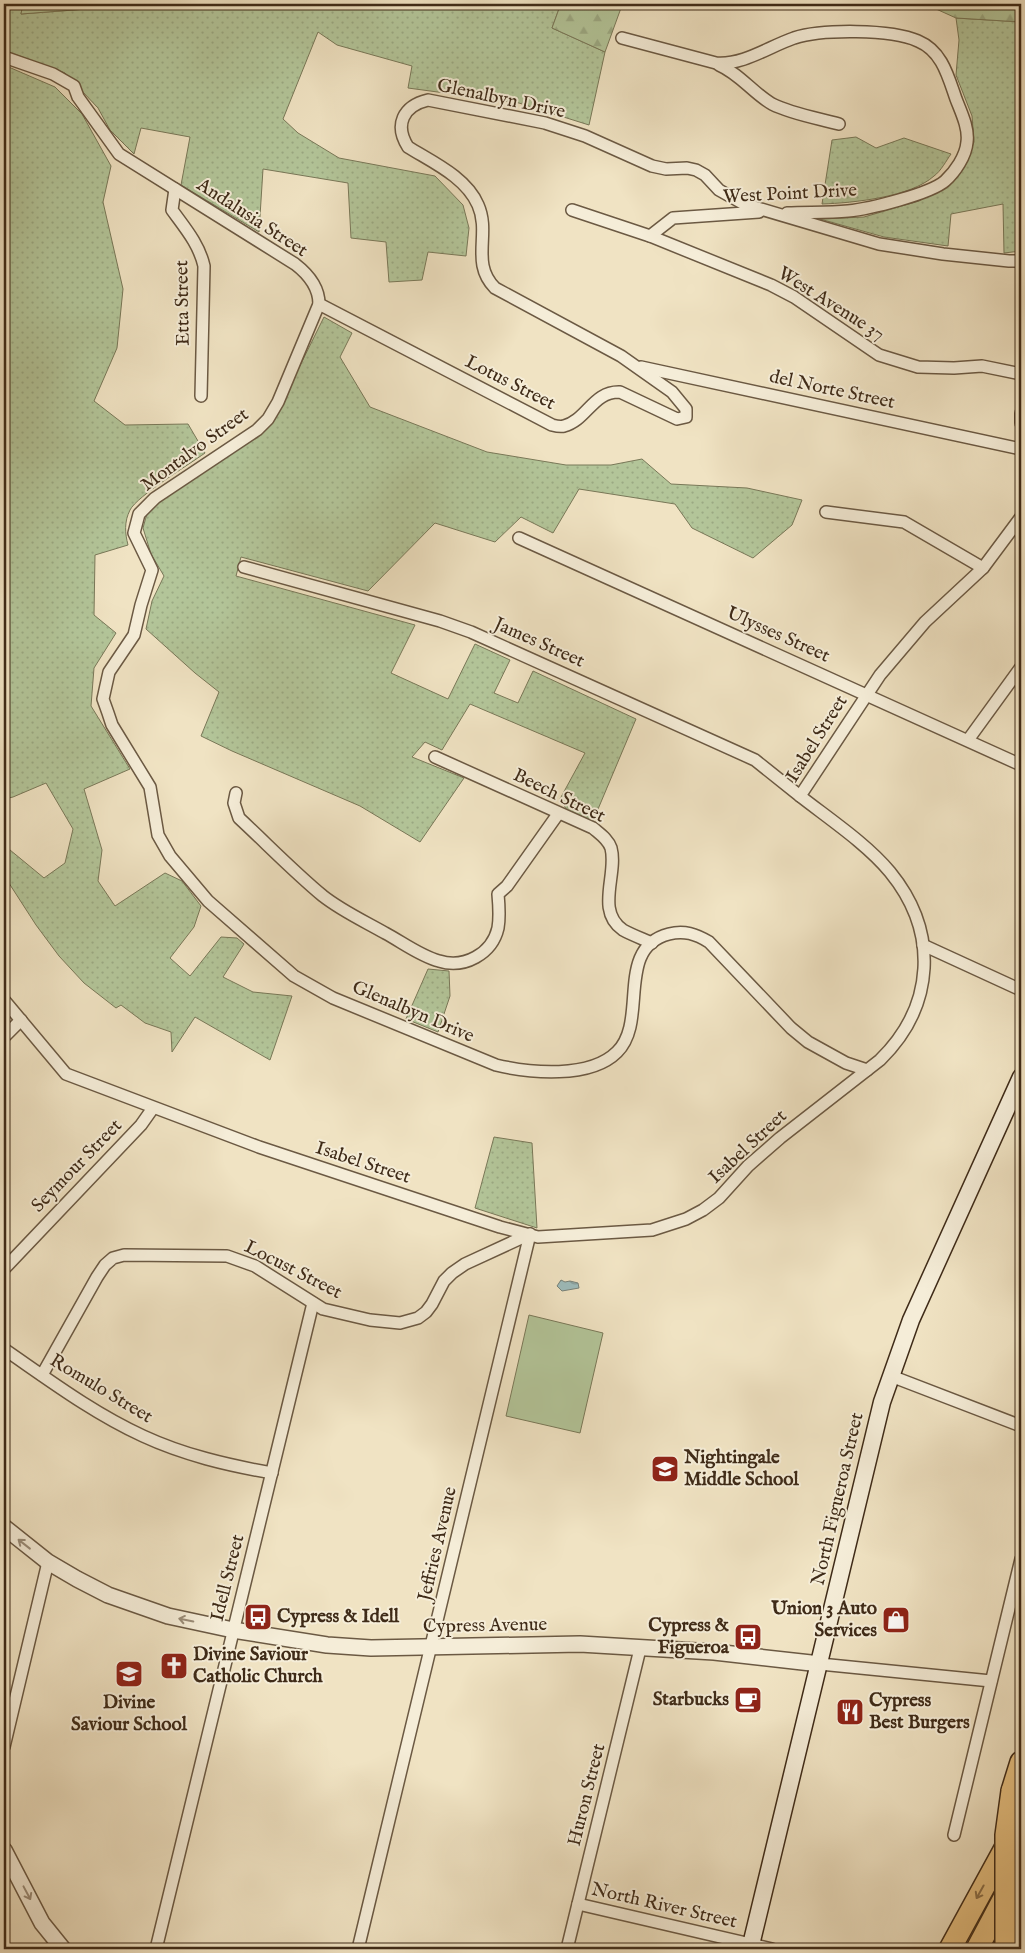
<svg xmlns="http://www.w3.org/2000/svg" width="1025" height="1953" viewBox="0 0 1025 1953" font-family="'IM FELL English',serif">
	<defs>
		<pattern id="grass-dots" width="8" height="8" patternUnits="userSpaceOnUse" patternTransform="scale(1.25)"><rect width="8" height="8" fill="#b3c599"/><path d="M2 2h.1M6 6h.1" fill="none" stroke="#9ba983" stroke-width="1.8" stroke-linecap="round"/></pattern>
		<pattern id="forest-firs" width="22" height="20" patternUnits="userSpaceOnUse" patternTransform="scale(1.25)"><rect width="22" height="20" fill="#b3c599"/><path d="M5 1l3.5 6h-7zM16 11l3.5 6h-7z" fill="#9ba983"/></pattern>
		<pattern id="water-waves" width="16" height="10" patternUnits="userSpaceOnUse" patternTransform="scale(1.25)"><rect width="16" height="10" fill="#9dbcbc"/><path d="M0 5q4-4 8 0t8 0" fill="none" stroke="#819998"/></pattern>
	</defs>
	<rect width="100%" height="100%" fill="#f0e3c3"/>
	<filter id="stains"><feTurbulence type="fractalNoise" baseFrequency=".004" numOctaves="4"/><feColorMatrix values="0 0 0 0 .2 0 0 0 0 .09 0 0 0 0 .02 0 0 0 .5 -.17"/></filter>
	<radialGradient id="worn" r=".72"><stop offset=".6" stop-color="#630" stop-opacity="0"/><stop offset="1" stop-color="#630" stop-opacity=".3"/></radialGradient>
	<g fill="url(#grass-dots)" stroke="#797858">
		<polygon points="4,4 23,4 21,14 152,4 557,4 560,6 552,28 605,52 589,125 519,103 408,88 412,66 337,45 318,32 283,119 298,133 339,158 435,176 463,205 469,228 466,256 428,252 422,280 389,282 386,242 351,238 348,183 263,169 259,232 181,185 190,137 141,128 134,154 110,130 98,108 65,73 4,50"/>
		<polygon points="956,18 1021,22 1021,251 1004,253 1003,204 951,214 948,246 884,237 820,219 864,217 919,201 946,186 964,168 974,142 972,116 956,75 959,40"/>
		<path d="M4,65L55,87L82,114L111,166L103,202L123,289L117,348L94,401L125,425L188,424L205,453C190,464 137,496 130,510C124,522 125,533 128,545L95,555L94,615L116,633L94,668L91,706L130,769L84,789L102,850L98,881L115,906L165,873L182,881L201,906L194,927L170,958L190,976L221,937L237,938L244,944L223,977L253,992L292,996L270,1060L195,1017L172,1052L171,1032L145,1023L121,1005L116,1008L84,983L59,956L36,925L5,877L4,845L44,878L65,863L73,829L46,783L13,797L4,799Z"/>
		<path d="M856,137L876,148L904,138L951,154C946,161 941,171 934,176C911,197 853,203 822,204L832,140Z"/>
		<polygon points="324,317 352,333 340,357 370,407 487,452 566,465 611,465 642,459 671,484 747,488 802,500 792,525 753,558 692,528 675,504 579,489 553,533 521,517 495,542 435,523 368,591 241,557 236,576 415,625 391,673 448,699 475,644 510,660 494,693 518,703 533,671 636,719 593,821 568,812 560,799 585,753 470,704 442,750 425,742 412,757 464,778 420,842 360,806 232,751 201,736 219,692 195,673 146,629 152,601 164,576 151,554 143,528 148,510 279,408"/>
		<polygon points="428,969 449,971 450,996 438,1032 406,1019"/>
		<polygon points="494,1137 532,1143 537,1228 475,1208"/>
	</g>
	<g fill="url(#forest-firs)" stroke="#797858">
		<polygon points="23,4 152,4 21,14"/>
		<polygon points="557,4 654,4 621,8 605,52 552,28 560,6"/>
		<polygon points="925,4 1021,4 1021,22 956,18"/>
	</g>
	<polygon fill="#b3c599" stroke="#797858" points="529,1315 603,1333 580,1433 506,1416"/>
	<polygon fill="url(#water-waves)" stroke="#77827a" points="561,1280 565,1282 570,1281 578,1283 579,1288 562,1291 557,1286"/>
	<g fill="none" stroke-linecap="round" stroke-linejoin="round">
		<defs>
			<g id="minor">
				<path d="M622,38L716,63C744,65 768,47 794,38C822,29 891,29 918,41C942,51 948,76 956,99C961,112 969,128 967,142C966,156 955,172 945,181C930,194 869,209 848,211C828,213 807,212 787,213"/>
				<path d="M4,57L53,74L74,86L78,97L119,154L295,264C308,274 319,287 319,304L278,402L268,419L257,430L155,498L139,514L134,533L152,570L141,605L134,635L109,672L103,699L108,713L112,725L150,787L158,835L170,856L208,901L294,976L333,998L496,1065C530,1073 590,1079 617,1052C649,1021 614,948 669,934C684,930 696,934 709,942L791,1028L808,1042L846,1063L867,1070"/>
				<path d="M719,65C740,74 753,93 772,104C792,114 817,118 839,124"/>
				<path d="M175,189L172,210C185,228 199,244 204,266L201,396"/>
				<polyline points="572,210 650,236 771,285 794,297 879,355 918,367 954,368 982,366 1021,374"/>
				<polyline points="650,236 673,218 759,212"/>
				<path d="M319,304L552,425C556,426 561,427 564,426C587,420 593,391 620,392L677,419L686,417V409L672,392L621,356L495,288C470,263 491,234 478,205C466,177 432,162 408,147C394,125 403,106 428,100L545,123L585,136L652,166L666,169L687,168L696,170L705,175L719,190L744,204L879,244L943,254L1009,261H1021"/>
				<polyline points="641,367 1021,449"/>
				<polyline points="1021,413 1021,423"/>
				<polyline points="826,512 904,522 983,568"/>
				<polyline points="519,538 1021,765"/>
				<polyline points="244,567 440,621 471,632 755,760 800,796"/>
				<polyline points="968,740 1021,667"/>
				<path d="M435,757L593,828C600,834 608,839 611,848C618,874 595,911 623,930C632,935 643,939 652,943"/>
				<path d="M236,793L234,803L239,818C267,844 294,872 323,896C342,911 364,921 385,933C402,942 420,956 439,961C464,969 492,954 498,928C500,917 499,905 498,894L507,886L558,814"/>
				<polyline points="923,945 1021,990"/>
				<path d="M4,1000L66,1074L259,1147L500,1227L538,1237L652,1230L686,1219L703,1210L719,1198L748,1166L780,1138L880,1060C935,1006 939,932 890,872C867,844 828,818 800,796L880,675L925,622L983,568L1021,517"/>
				<polyline points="4,1037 21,1020"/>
				<polyline points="4,1269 141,1125 153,1108"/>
				<path d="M4,1349C49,1380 93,1413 143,1436C184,1455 227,1465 272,1473"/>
				<polyline points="42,1375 97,1277 105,1265 113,1258 124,1255 227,1256 255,1266 323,1309 370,1320 400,1323 418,1318 426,1312 432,1304 444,1281 452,1273 465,1264 530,1234"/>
				<polyline points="891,1376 1021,1426"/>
				<polyline points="820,1664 991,1681"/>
				<polyline points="4,1747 48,1562"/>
				<polyline points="954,1835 1021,1559"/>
				<polyline points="578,1904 772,1949"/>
				<polyline points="156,1949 313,1303"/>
				<polyline points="358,1949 530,1234"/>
				<polyline points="567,1949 640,1649"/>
			</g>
			<g id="tertiary">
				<polyline points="4,1527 48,1562 77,1579 108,1595 168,1616 233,1630 327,1645 371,1648 580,1644 714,1652 820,1664"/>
				<polyline points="4,1850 42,1923 63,1949"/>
			</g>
			<polyline id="secondary" points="750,1949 882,1402 911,1320 1021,1077"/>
			<g id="motorway">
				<polyline points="1012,1791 1021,1762"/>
				<polyline points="950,1949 1021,1819"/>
				<polyline points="977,1949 1021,1866"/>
			</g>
		</defs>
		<use href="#minor" stroke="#6b5943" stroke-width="14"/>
		<use href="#tertiary" stroke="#6b5943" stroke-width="18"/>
		<use href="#secondary" stroke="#3f2b18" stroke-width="19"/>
		<use href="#motorway" stroke="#3f2b18" stroke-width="24"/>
		<use href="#minor" stroke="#f5edd8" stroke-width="11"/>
		<use href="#tertiary" stroke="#f5edd8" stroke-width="15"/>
		<use href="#secondary" stroke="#f5edd8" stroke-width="16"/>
		<use href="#motorway" stroke="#e8c282" stroke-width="21"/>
		<defs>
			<polyline id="motorway-bridge" points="1006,1949 1006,1835 1012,1791"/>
		</defs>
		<use href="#motorway-bridge" stroke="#3f2b18" stroke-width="24" stroke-linecap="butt"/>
		<use href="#motorway-bridge" stroke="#e8c282" stroke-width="21"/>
	</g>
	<defs><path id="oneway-shaft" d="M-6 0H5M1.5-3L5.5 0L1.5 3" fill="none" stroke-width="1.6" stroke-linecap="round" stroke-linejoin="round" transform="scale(1.25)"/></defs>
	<g stroke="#9a8c78">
		<use href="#oneway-shaft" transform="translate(24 1544) rotate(-142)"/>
		<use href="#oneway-shaft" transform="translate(186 1620) rotate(-168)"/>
		<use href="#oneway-shaft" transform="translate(27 1893) rotate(62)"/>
	</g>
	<use stroke="#8b6f48" href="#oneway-shaft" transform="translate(980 1892) rotate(119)"/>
	<defs>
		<symbol id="school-square" viewBox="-11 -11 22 22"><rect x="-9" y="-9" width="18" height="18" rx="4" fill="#8f2418" stroke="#f5edd8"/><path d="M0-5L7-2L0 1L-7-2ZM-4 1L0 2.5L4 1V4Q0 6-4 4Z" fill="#fff"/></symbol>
		<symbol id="bus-square" viewBox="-11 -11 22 22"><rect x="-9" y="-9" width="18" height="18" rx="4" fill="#8f2418" stroke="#f5edd8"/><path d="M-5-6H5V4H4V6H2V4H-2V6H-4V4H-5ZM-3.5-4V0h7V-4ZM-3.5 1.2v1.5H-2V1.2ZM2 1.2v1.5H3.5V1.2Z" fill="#fff"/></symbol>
		<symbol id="shop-square" viewBox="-11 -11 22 22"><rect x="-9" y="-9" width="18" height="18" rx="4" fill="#8f2418" stroke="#f5edd8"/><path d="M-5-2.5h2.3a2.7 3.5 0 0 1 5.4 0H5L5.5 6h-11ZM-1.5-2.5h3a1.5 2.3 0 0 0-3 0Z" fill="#fff"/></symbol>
		<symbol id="church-square" viewBox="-11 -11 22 22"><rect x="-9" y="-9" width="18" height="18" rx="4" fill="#8f2418" stroke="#f5edd8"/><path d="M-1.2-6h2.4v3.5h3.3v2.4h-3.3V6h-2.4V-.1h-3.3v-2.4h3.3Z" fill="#fff"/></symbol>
		<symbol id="cafe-square" viewBox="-11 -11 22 22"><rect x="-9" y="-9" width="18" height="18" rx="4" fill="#8f2418" stroke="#f5edd8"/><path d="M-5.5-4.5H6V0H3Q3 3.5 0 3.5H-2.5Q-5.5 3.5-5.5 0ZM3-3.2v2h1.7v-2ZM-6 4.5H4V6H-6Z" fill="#fff"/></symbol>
		<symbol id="restaurant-square" viewBox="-11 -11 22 22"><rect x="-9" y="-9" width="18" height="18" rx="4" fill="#8f2418" stroke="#f5edd8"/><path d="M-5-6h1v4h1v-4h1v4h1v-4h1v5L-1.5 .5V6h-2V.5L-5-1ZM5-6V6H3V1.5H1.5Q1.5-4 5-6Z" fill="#fff"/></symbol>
	</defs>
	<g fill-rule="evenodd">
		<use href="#school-square" x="649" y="1453" width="32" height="32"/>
		<use href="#bus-square" x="242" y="1601" width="32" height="32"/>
		<use href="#shop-square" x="880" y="1604" width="32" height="32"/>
		<use href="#bus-square" x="732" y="1621" width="32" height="32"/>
		<use href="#church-square" x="158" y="1650" width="32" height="32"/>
		<use href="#school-square" x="113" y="1658" width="32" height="32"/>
		<use href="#cafe-square" x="732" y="1684" width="32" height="32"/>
		<use href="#restaurant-square" x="834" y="1696" width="32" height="32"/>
	</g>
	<g text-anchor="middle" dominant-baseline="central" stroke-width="4" stroke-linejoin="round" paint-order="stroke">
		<g font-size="19" fill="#3f2b18" stroke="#f5edd8">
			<text transform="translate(501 99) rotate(12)">Glenalbyn Drive</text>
			<text transform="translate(790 194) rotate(-3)">West Point Drive</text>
			<text transform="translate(252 218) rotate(33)">Andalusia Street</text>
			<text transform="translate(183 303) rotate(-91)">Etta Street</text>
			<text transform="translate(831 304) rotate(32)">West Avenue 37</text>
			<text transform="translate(510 383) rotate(27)">Lotus Street</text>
			<text transform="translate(832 390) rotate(12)">del Norte Street</text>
			<text transform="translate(195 450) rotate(-36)">Montalvo Street</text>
			<text transform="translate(778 635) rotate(24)">Ulysses Street</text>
			<text transform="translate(539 643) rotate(24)">James Street</text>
			<text transform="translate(817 739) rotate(-58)">Isabel Street</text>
			<text transform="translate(559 796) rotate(26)">Beech Street</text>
			<text transform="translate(413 1012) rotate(23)">Glenalbyn Drive</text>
			<text transform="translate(748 1147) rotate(-43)">Isabel Street</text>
			<text transform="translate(363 1163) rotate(18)">Isabel Street</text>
			<text transform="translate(77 1166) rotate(-46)">Seymour Street</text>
			<text transform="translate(293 1270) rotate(27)">Locust Street</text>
			<text transform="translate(101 1389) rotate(31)">Romulo Street</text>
			<text transform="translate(838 1499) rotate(-77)">North Figueroa Street</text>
			<text transform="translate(438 1544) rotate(-77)">Jeffries Avenue</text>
			<text transform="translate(228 1578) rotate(-76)">Idell Street</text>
			<text transform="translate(485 1626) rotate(-1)">Cypress Avenue</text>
			<text transform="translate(587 1795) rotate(-76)">Huron Street</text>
			<text transform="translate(664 1906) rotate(13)">North River Street</text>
		</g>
		<g font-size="19" font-weight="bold" fill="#3f2b18" stroke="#f5edd8" text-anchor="start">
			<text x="684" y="1458">Nightingale<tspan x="684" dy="22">Middle School</tspan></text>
			<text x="877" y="1609" text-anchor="end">Union 3 Auto<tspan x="877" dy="22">Services</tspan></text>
			<text x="277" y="1617">Cypress &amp; Idell</text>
			<text x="729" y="1626" text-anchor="end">Cypress &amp;<tspan x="729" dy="22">Figueroa</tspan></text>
			<text x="193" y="1655">Divine Saviour<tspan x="193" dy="22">Catholic Church</tspan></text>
			<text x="729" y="1700" text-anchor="end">Starbucks</text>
			<text x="869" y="1701">Cypress<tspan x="869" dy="22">Best Burgers</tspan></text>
			<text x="129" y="1703" text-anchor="middle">Divine<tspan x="129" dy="22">Saviour School</tspan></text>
		</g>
	</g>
	<rect width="1025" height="1953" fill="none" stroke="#f0e3c3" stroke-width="20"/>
	<rect x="5" y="5" width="1015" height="1943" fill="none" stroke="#3f2b18" stroke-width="2.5"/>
	<rect x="10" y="10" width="1005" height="1933" fill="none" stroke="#3f2b18"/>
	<rect width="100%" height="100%" filter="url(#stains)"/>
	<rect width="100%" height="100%" fill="url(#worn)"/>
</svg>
